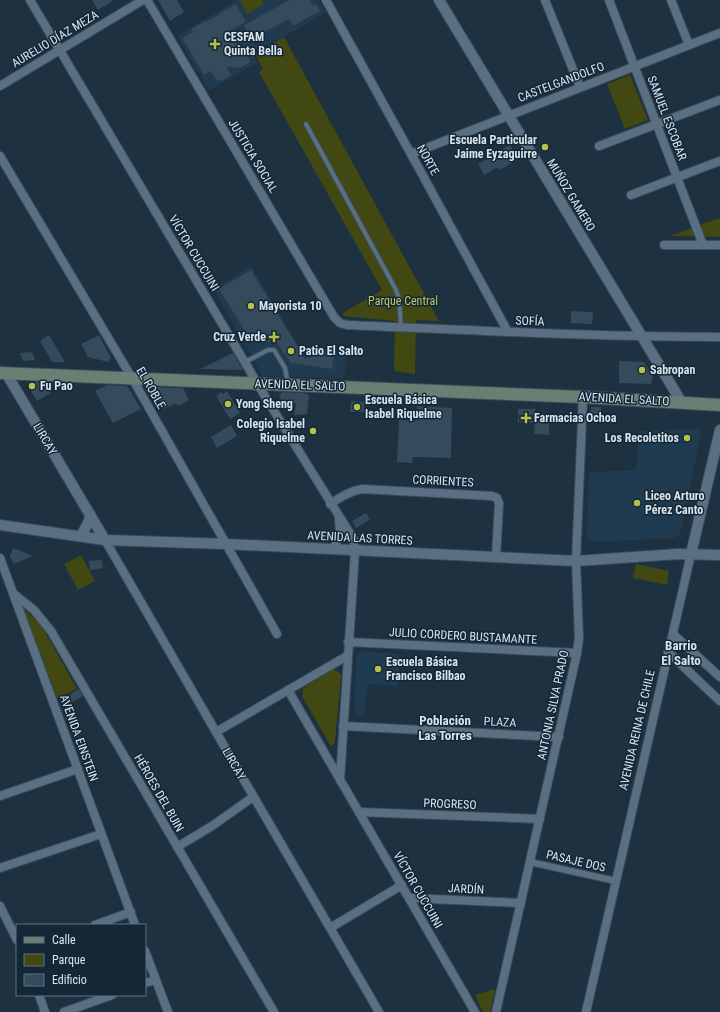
<svg xmlns="http://www.w3.org/2000/svg" width="720" height="1012" viewBox="0 0 720 1012" font-family="'Roboto Condensed',sans-serif">
	<rect width="100%" height="100%" fill="#1d3140"/>
	<g fill="#203b4f">
		<polygon points="237,0 319,0 326,13 253,53 258,63 209,90 177,36"/>
		<polygon points="251,266 305,357 321,349 347,354 344,378 263,376 213,289"/>
		<polygon points="702,429 680,535 673,538 592,542 587,538 589,472 636,470 639,431"/>
		<polygon points="362,651 400,654 398,686 367,684 365,716 357,715 354,710 357,654"/>
	</g>
	<g fill="#424811">
		<polygon points="240,0 262,0 264,4 247,14"/>
		<polygon points="284,37 439,321 416,320 415,374 394,371 395,321 344,316 343,313 382,290 259,72 263,69 255,54"/>
		<polygon points="630,75 648,120 625,129 607,84"/>
		<polygon points="720,218 720,237 669,236"/>
		<polygon points="81,555 95,581 78,590 64,564"/>
		<polygon points="636,564 669,571 667,585 633,578"/>
		<polygon points="24,610 40,623 77,689 57,698"/>
		<path d="M332,670C337,670 339,672 341,676L335,741L333,746L330,745L302,696L303,688Z"/>
		<polygon points="495,989 490,1012 483,1012 475,995"/>
	</g>
	<g fill="#354a5a">
		<polygon points="92,0 114,0 98,10"/>
		<polygon points="158,0 177,0 184,12 170,21"/>
		<polygon points="290,0 310,0 314,6 316,4 320,11 293,26 289,19 251,39 244,25"/>
		<polygon points="236,4 246,22 230,31 242,52 245,51 251,62 240,68 227,67 231,75 221,81 220,80 217,81 211,71 204,75 182,38 193,32 191,29 205,21 206,22"/>
		<polygon points="510,145 518,159 500,170 498,167 484,175 478,164"/>
		<polygon points="251,270 305,359 320,351 326,352 325,356 334,357 332,369 291,363 276,342 259,341 257,337 251,341 219,289"/>
		<polygon points="571,311 593,312 592,324 571,323"/>
		<polygon points="49,335 65,362 52,362 41,343 41,340"/>
		<polygon points="99,335 111,358 108,362 88,357 81,344"/>
		<polygon points="32,352 35,360 23,361 20,353"/>
		<polygon points="233,353 243,370 200,369"/>
		<polygon points="619,361 644,362 653,377 651,384 619,383"/>
		<polygon points="31,382 46,383 51,393 37,401 28,386"/>
		<polygon points="107,385 126,386 128,387 141,409 113,423 95,391"/>
		<polygon points="155,387 183,388 189,400 178,406 176,403 164,409 154,393"/>
		<polygon points="227,391 240,413 230,419 216,396 221,392 223,394"/>
		<polygon points="282,392 303,393 309,395 307,414 294,415 296,403 284,404 279,396"/>
		<polygon points="351,401 364,402 364,412 350,412"/>
		<polygon points="417,406 452,408 451,458 413,457 412,463 397,462 399,420 416,421"/>
		<polygon points="591,407 601,407 602,418 590,419"/>
		<polygon points="518,409 535,409 535,413 549,414 549,435 534,434 535,423 518,422"/>
		<polygon points="231,425 237,436 217,448 211,437"/>
		<polygon points="366,513 370,520 356,528 352,521"/>
		<polygon points="13,548 33,556 14,564 10,556"/>
		<polygon points="102,560 103,568 90,570 89,561"/>
		<polygon points="79,689 83,696 70,703 66,697"/>
	</g>
	<g fill="none" stroke-linecap="round" stroke-linejoin="round">
		<defs>
			<g id="service">
				<polyline points="306,124 395,288 399,298 401,327"/>
				<polyline points="245,362 268,350 274,350 285,368 288,384"/>
			</g>
			<polyline id="pedestrian" points="530,862 616,881"/>
			<g id="minor">
				<polyline points="30,0 266,398 354,540 355,551 340,780"/>
				<path d="M147,0L334,317L340,323L347,325C471,330 595,337 720,337"/>
				<polyline points="326,0 422,174 508,332"/>
				<polyline points="545,0 580,87"/>
				<polyline points="609,0 703,245"/>
				<polyline points="671,0 689,45"/>
				<polyline points="0,86 143,0"/>
				<polyline points="599,146 720,100"/>
				<polyline points="411,154 720,33"/>
				<polyline points="0,156 132,378 277,634"/>
				<polyline points="631,195 720,161"/>
				<polyline points="664,245 720,245"/>
				<path d="M330,504C341,497 350,491 362,489L492,496L497,498L499,503L496,557"/>
				<polyline points="105,540 216,732 379,1012"/>
				<polyline points="333,550 340,533 339,519"/>
				<polyline points="0,558 135,925"/>
				<polyline points="14,594 34,610 51,631 274,1012"/>
				<polyline points="673,634 720,677"/>
				<polyline points="348,642 577,653"/>
				<polyline points="668,652 720,701"/>
				<polyline points="288,690 475,1012"/>
				<polyline points="343,726 559,737"/>
				<polyline points="216,732 347,656"/>
				<polyline points="0,796 78,769"/>
				<polyline points="359,812 540,819"/>
				<polyline points="177,847 212,826 253,797"/>
				<polyline points="0,868 101,834"/>
				<polyline points="409,898 521,903"/>
				<polyline points="0,906 17,940"/>
				<polyline points="95,925 131,912"/>
				<polyline points="330,928 402,885"/>
				<polyline points="145,951 168,1012"/>
				<polyline points="145,983 156,980"/>
				<polyline points="39,995 45,1012"/>
				<polyline points="64,1012 112,995"/>
				<polyline points="496,1012 577,653 579,638 576,561 583,397"/>
				<polyline points="586,1012 691,554"/>
			</g>
			<g id="tertiary">
				<polyline points="439,0 682,403"/>
				<polyline points="6,373 105,540"/>
				<polyline points="0,525 105,540 226,544 576,561 678,554 720,555"/>
				<polyline points="81,536 89,521 90,514"/>
				<polyline points="691,554 720,430"/>
			</g>
			<polyline id="secondary" points="0,373 583,397 720,405"/>
		</defs>
		<use href="#service" stroke="#3c4d5b" stroke-width="6"/>
		<use href="#pedestrian" stroke="#3c4d5b" stroke-width="8"/>
		<use href="#minor" stroke="#3c4d5b" stroke-width="10"/>
		<use href="#tertiary" stroke="#3c4d5b" stroke-width="12"/>
		<use href="#secondary" stroke="#3c4d5b" stroke-width="14"/>
		<use href="#service" stroke="#5a7082" stroke-width="4"/>
		<use href="#pedestrian" stroke="#5a7082" stroke-width="6"/>
		<use href="#minor" stroke="#5a7082" stroke-width="8"/>
		<use href="#tertiary" stroke="#5a7082" stroke-width="10"/>
		<use href="#secondary" stroke="#6b7e73" stroke-width="12"/>
	</g>
	<g fill="#b5c249" stroke="#132736" stroke-width="1.5">
		<path d="M213 38h4v4h4v4h-4v4h-4v-4h-4v-4h4z"/>
		<circle cx="545" cy="147" r="4"/>
		<circle cx="251" cy="306" r="4"/>
		<path d="M272 331h4v4h4v4h-4v4h-4v-4h-4v-4h4z"/>
		<circle cx="291" cy="351" r="4"/>
		<circle cx="642" cy="370" r="4"/>
		<circle cx="32" cy="386" r="4"/>
		<circle cx="228" cy="404" r="4"/>
		<circle cx="357" cy="407" r="4"/>
		<path d="M524 412h4v4h4v4h-4v4h-4v-4h-4v-4h4z"/>
		<circle cx="313" cy="431" r="4"/>
		<circle cx="687" cy="438" r="4"/>
		<circle cx="637" cy="503" r="4"/>
		<circle cx="378" cy="669" r="4"/>
	</g>
	<g text-anchor="middle" dominant-baseline="central" stroke-width="3" stroke-linejoin="round" paint-order="stroke">
		<g font-size="12" font-weight="bold" fill="#d7e4ee" stroke="#132736" text-anchor="start">
			<text x="224" y="37">CESFAM<tspan x="224" dy="14">Quinta Bella</tspan></text>
			<text x="537" y="140" text-anchor="end">Escuela Particular<tspan x="537" dy="14">Jaime Eyzaguirre</tspan></text>
			<text x="259" y="306">Mayorista 10</text>
			<text x="266" y="337" text-anchor="end">Cruz Verde</text>
			<text x="299" y="351">Patio El Salto</text>
			<text x="650" y="370">Sabropan</text>
			<text x="40" y="386">Fu Pao</text>
			<text x="365" y="400">Escuela Básica<tspan x="365" dy="14">Isabel Riquelme</tspan></text>
			<text x="236" y="404">Yong Sheng</text>
			<text x="534" y="418">Farmacias Ochoa</text>
			<text x="305" y="424" text-anchor="end">Colegio Isabel<tspan x="305" dy="14">Riquelme</tspan></text>
			<text x="679" y="438" text-anchor="end">Los Recoletitos</text>
			<text x="645" y="496">Liceo Arturo<tspan x="645" dy="14">Pérez Canto</tspan></text>
			<text x="386" y="662">Escuela Básica<tspan x="386" dy="14">Francisco Bilbao</tspan></text>
		</g>
		<g font-size="12" fill="#d7e4ee" stroke="#132736">
			<text transform="translate(55 39) rotate(-31)">AURELIO DÍAZ MEZA</text>
			<text transform="translate(561 82) rotate(-21)">CASTELGANDOLFO</text>
			<text transform="translate(667 118) rotate(69)">SAMUEL ESCOBAR</text>
			<text transform="translate(253 156) rotate(59)">JUSTICIA SOCIAL</text>
			<text transform="translate(428 160) rotate(61)">NORTE</text>
			<text transform="translate(571 195) rotate(59)">MUÑOZ GAMERO</text>
			<text transform="translate(194 253) rotate(59)">VÍCTOR CUCCUINI</text>
			<text transform="translate(530 321) rotate(2)">SOFÍA</text>
			<text transform="translate(300 385) rotate(2)">AVENIDA EL SALTO</text>
			<text transform="translate(151 388) rotate(60)">EL ROBLE</text>
			<text transform="translate(624 399) rotate(3)">AVENIDA EL SALTO</text>
			<text transform="translate(45 439) rotate(59)">LIRCAY</text>
			<text transform="translate(443 481) rotate(3)">CORRIENTES</text>
			<text transform="translate(360 538) rotate(3)">AVENIDA LAS TORRES</text>
			<text transform="translate(463 636) rotate(3)">JULIO CORDERO BUSTAMANTE</text>
			<text transform="translate(553 705) rotate(-78)">ANTONIA SILVA PRADO</text>
			<text transform="translate(500 722) rotate(3)">PLAZA</text>
			<text transform="translate(637 730) rotate(-77)">AVENIDA REINA DE CHILE</text>
			<text transform="translate(79 738) rotate(70)">AVENIDA EINSTEIN</text>
			<text transform="translate(234 764) rotate(60)">LIRCAY</text>
			<text transform="translate(159 793) rotate(60)">HÉROES DEL BUIN</text>
			<text transform="translate(450 804) rotate(2)">PROGRESO</text>
			<text transform="translate(576 861) rotate(13)">PASAJE DOS</text>
			<text transform="translate(466 889) rotate(3)">JARDÍN</text>
			<text transform="translate(418 890) rotate(60)">VÍCTOR CUCCUINI</text>
		</g>
		<g font-size="12" fill="#bdc864" stroke="#132736">
			<text x="403" y="301">Parque Central</text>
		</g>
		<g font-size="13" font-weight="bold" fill="#d7e4ee" stroke="#132736">
			<text x="681" y="645">Barrio<tspan x="681" dy="15">El Salto</tspan></text>
			<text x="445" y="720">Población<tspan x="445" dy="15">Las Torres</tspan></text>
		</g>
	</g>
	<rect x="16" y="924" width="130" height="72" fill="#132736" stroke="#617380"/>
	<rect x="24" y="937" width="20" height="6" fill="#6b7e73" stroke="#617380"/>
	<text x="52" y="944" font-size="12" fill="#d7e4ee">Calle</text>
	<rect x="24" y="954" width="20" height="12" fill="#424811" stroke="#617380"/>
	<text x="52" y="964" font-size="12" fill="#d7e4ee">Parque</text>
	<rect x="24" y="974" width="20" height="12" fill="#354a5a" stroke="#617380"/>
	<text x="52" y="984" font-size="12" fill="#d7e4ee">Edificio</text>
</svg>
